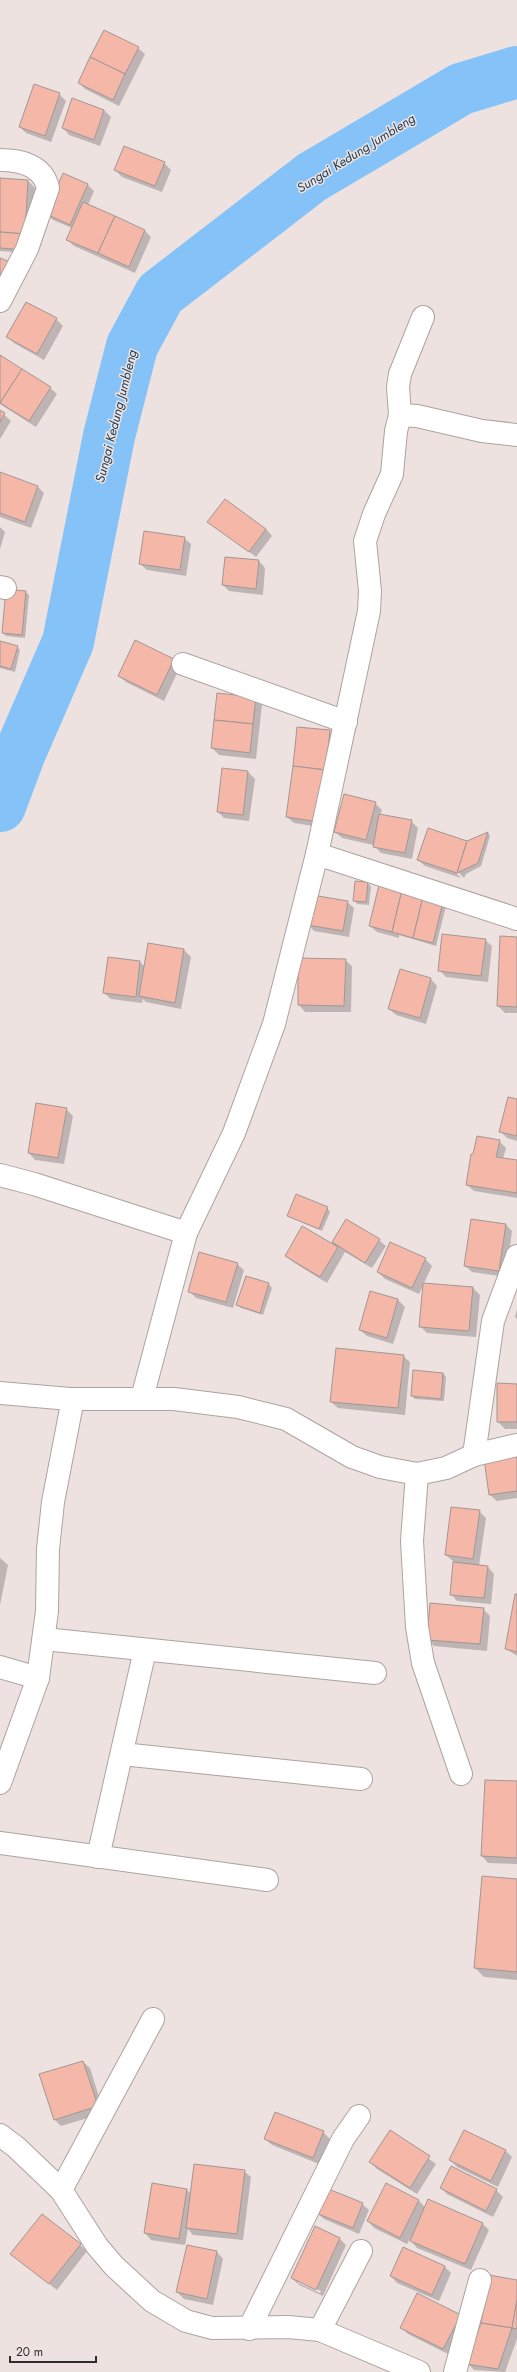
<svg xmlns="http://www.w3.org/2000/svg" width="517" height="2372" viewBox="0 0 517 2372" font-family="Jost,sans-serif">
	<rect width="100%" height="100%" fill="#ede2e0"/>
	<g fill="#0003" fill-rule="evenodd">
		<polygon points="138,48 145,54 119,106 85,89 79,83"/>
		<polygon points="59,94 66,101 51,142 26,133 20,127"/>
		<polygon points="73,99 104,110 111,117 100,146 69,135 63,128"/>
		<polygon points="164,163 171,170 162,192 122,177 115,170"/>
		<polygon points="63,174 88,185 94,191 88,205 145,231 151,237 135,273 74,246 67,239 72,228 53,220 47,214"/>
		<polygon points="0,179 28,181 35,188 31,240 27,253 0,251"/>
		<polygon points="27,303 56,319 63,326 44,360 14,343 8,337"/>
		<polygon points="0,356 50,388 57,394 36,427 0,404"/>
		<polygon points="0,411 11,421 0,439"/>
		<polygon points="0,473 37,486 44,493 31,528 0,517"/>
		<polygon points="209,522 266,529 272,536 256,557"/>
		<polygon points="0,527 5,532 0,549"/>
		<polygon points="184,538 191,544 186,576 147,570 140,564"/>
		<polygon points="259,561 265,568 263,595 229,591 223,585"/>
		<polygon points="25,592 29,595 25,638 6,636 3,633"/>
		<polygon points="136,641 180,667 164,701 126,682 119,676"/>
		<polygon points="0,642 17,647 20,650 15,672 0,668"/>
		<polygon points="255,698 262,705 256,759 219,755 212,748"/>
		<polygon points="330,731 336,738 326,828 294,823 287,817"/>
		<polygon points="223,769 248,772 255,779 249,821 224,818 218,812"/>
		<polygon points="375,803 382,810 380,815 411,821 418,828 412,859 381,853 373,845 342,838 335,832"/>
		<polygon points="488,833 490,836 481,866 466,874 464,878 458,872 455,872 461,878 425,866 418,860"/>
		<polygon points="368,883 371,887 369,905 357,904 354,900"/>
		<polygon points="402,891 446,906 436,946 399,935 399,938 377,932 370,926"/>
		<polygon points="347,902 354,908 349,937 314,931 308,924"/>
		<polygon points="517,938 517,1013 505,1013 498,1006"/>
		<polygon points="485,940 492,946 488,982 446,977 439,970"/>
		<polygon points="149,944 184,950 191,957 181,1009 146,1002 143,999 142,1003 111,999 104,993 140,962 145,967"/>
		<polygon points="345,960 352,966 351,1012 305,1012 299,1005"/>
		<polygon points="401,970 431,979 437,986 426,1024 396,1015 389,1009"/>
		<polygon points="517,1100 517,1141 507,1138 500,1131"/>
		<polygon points="66,1109 73,1116 64,1164 35,1160 29,1153"/>
		<polygon points="499,1141 506,1148 503,1159 517,1161 517,1198 474,1191 467,1185"/>
		<polygon points="327,1208 330,1212 322,1231 288,1216"/>
		<polygon points="347,1220 379,1240 386,1246 372,1268 345,1252 327,1283 293,1262 286,1256 332,1244"/>
		<polygon points="505,1224 512,1231 506,1277 472,1272 465,1266"/>
		<polygon points="425,1259 432,1266 419,1294 385,1279 378,1272"/>
		<polygon points="237,1264 244,1270 233,1308 196,1298 189,1291"/>
		<polygon points="246,1277 269,1284 272,1288 263,1315 241,1308 237,1305"/>
		<polygon points="473,1288 480,1295 476,1337 427,1333 420,1326"/>
		<polygon points="371,1292 398,1300 405,1307 393,1344 367,1336 360,1330"/>
		<polygon points="517,1309 517,1319 515,1317"/>
		<polygon points="403,1356 410,1362 405,1415 338,1408 331,1402"/>
		<polygon points="443,1373 446,1377 444,1401 415,1399 412,1396"/>
		<polygon points="517,1385 517,1429 505,1429 498,1422"/>
		<polygon points="517,1454 517,1498 497,1501 490,1495"/>
		<polygon points="479,1511 486,1518 479,1566 488,1567 494,1574 491,1604 457,1601 451,1594 454,1562 446,1555"/>
		<polygon points="0,1558 8,1565 0,1605"/>
		<polygon points="517,1595 517,1656 506,1649"/>
		<polygon points="483,1609 490,1616 487,1651 434,1646 428,1639"/>
		<polygon points="486,1781 517,1782 517,1864 488,1863 482,1856"/>
		<polygon points="517,1880 517,1980 484,1977 475,1968"/>
		<polygon points="83,2062 90,2068 104,2113 61,2126 55,2120 40,2075"/>
		<polygon points="390,2131 436,2164 417,2194 377,2169 370,2162"/>
		<polygon points="323,2132 330,2139 319,2164 272,2145 265,2139"/>
		<polygon points="506,2151 512,2157 498,2187 457,2167 450,2160"/>
		<polygon points="451,2167 496,2190 503,2197 493,2217 447,2194 441,2188"/>
		<polygon points="244,2171 251,2177 243,2240 193,2235 188,2229 185,2245 151,2240 145,2233 187,2190 191,2194"/>
		<polygon points="387,2184 419,2201 425,2207 482,2223 489,2230 471,2270 417,2248 411,2241 415,2232 407,2244 374,2228 368,2221"/>
		<polygon points="362,2204 369,2210 359,2234 324,2219 317,2213"/>
		<path d="M315,2228L340,2239L346,2245L323,2296L299,2285L292,2278ZM298,2281L321,2291L320,2293L298,2283Z"/>
		<polygon points="80,2245 87,2251 57,2290 18,2260"/>
		<polygon points="188,2246 217,2252 223,2259 213,2305 184,2299 177,2292"/>
		<polygon points="445,2267 451,2273 439,2301 397,2283 391,2276"/>
		<polygon points="517,2281 517,2339 505,2372 474,2370 468,2364"/>
		<polygon points="460,2316 450,2355 408,2334 401,2327"/>
	</g>
	<g fill="none" stroke-linecap="round" stroke-linejoin="round">
		<polyline stroke="#85c2f7" stroke-width="52" points="0,806 19,755 68,642 109,436 132,346 160,294 312,177 461,89 517,72"/>
	</g>
	<g fill="#f4b7a8" stroke="#a19795">
		<polygon points="104,30 139,47 125,74 90,57"/>
		<polygon points="90,57 125,74 113,100 78,83"/>
		<polygon points="34,84 60,93 45,136 19,127"/>
		<polygon points="72,98 104,110 94,140 62,128"/>
		<polygon points="124,146 165,162 155,186 114,170"/>
		<polygon points="63,173 88,184 70,225 46,214"/>
		<polygon points="0,178 28,180 25,234 0,232"/>
		<polygon points="83,202 115,216 98,253 66,240"/>
		<polygon points="115,216 145,230 129,267 98,253"/>
		<polygon points="0,232 25,234 24,250 0,248"/>
		<polygon points="0,258 8,261 0,282"/>
		<polygon points="26,302 57,318 37,354 6,337"/>
		<polygon points="0,355 22,369 0,403"/>
		<polygon points="22,369 51,387 29,421 0,403"/>
		<polygon points="0,410 5,413 0,422"/>
		<polygon points="0,472 38,486 25,522 0,513"/>
		<polygon points="225,499 266,529 249,552 207,522"/>
		<polygon points="144,531 185,537 180,570 139,564"/>
		<polygon points="225,557 259,560 256,589 222,585"/>
		<polygon points="6,589 26,591 22,635 2,633"/>
		<polygon points="135,640 174,659 157,695 118,676"/>
		<polygon points="0,641 18,646 11,669 0,666"/>
		<polygon points="217,693 256,697 253,724 214,720"/>
		<polygon points="214,720 253,724 250,753 211,748"/>
		<polygon points="297,727 330,730 326,770 293,766"/>
		<polygon points="293,766 326,770 319,822 286,817"/>
		<polygon points="222,768 248,771 243,815 217,812"/>
		<polygon points="344,794 376,802 366,840 334,832"/>
		<polygon points="379,814 412,820 405,853 373,847"/>
		<polygon points="428,828 467,841 457,873 417,860"/>
		<polygon points="488,832 478,863 457,873 467,841"/>
		<polygon points="355,881 368,882 366,902 353,901"/>
		<polygon points="379,885 402,890 392,932 369,926"/>
		<polygon points="402,890 423,897 413,938 392,932"/>
		<polygon points="312,895 348,901 343,931 307,925"/>
		<polygon points="423,897 443,902 433,943 413,938"/>
		<polygon points="442,934 486,939 481,976 438,971"/>
		<polygon points="500,936 517,937 517,1007 497,1006"/>
		<polygon points="148,943 184,949 175,1003 139,996"/>
		<polygon points="108,957 140,961 136,997 103,993"/>
		<polygon points="298,958 346,959 344,1006 298,1005"/>
		<polygon points="400,969 431,978 420,1018 388,1009"/>
		<polygon points="508,1097 517,1099 517,1136 499,1132"/>
		<polygon points="36,1103 67,1108 58,1158 28,1153"/>
		<polygon points="477,1136 500,1140 496,1157 517,1160 517,1193 466,1185 471,1154 473,1154"/>
		<polygon points="296,1194 328,1207 319,1229 287,1216"/>
		<polygon points="346,1219 380,1239 365,1263 332,1242"/>
		<polygon points="471,1219 506,1224 499,1271 464,1266"/>
		<polygon points="302,1226 338,1247 320,1277 285,1256"/>
		<polygon points="390,1242 426,1258 412,1288 377,1272"/>
		<polygon points="199,1252 238,1263 226,1302 188,1292"/>
		<polygon points="246,1276 269,1283 260,1313 236,1305"/>
		<polygon points="423,1283 473,1287 469,1331 419,1327"/>
		<polygon points="370,1291 398,1299 387,1338 359,1330"/>
		<polygon points="336,1348 404,1355 398,1408 330,1402"/>
		<polygon points="413,1370 443,1373 441,1399 411,1396"/>
		<polygon points="497,1383 517,1384 517,1422 497,1422"/>
		<polygon points="517,1453 517,1491 489,1495 484,1459"/>
		<polygon points="451,1507 480,1510 473,1559 445,1555"/>
		<polygon points="453,1562 488,1566 484,1598 450,1595"/>
		<polygon points="515,1594 517,1594 517,1652 505,1649"/>
		<polygon points="430,1603 484,1608 480,1644 427,1640"/>
		<polygon points="485,1780 517,1781 517,1858 481,1856"/>
		<polygon points="482,1876 517,1879 517,1972 474,1968"/>
		<polygon points="83,2061 98,2106 54,2120 39,2074"/>
		<polygon points="275,2112 324,2131 313,2158 264,2139"/>
		<polygon points="390,2130 430,2156 410,2188 369,2162"/>
		<polygon points="464,2130 506,2150 491,2181 449,2160"/>
		<polygon points="194,2164 245,2170 237,2234 186,2228"/>
		<polygon points="451,2166 497,2189 486,2211 440,2188"/>
		<polygon points="152,2183 187,2189 179,2239 144,2233"/>
		<polygon points="386,2183 419,2200 400,2238 367,2221"/>
		<polygon points="326,2188 363,2203 353,2228 316,2213"/>
		<polygon points="428,2199 483,2223 465,2264 410,2241"/>
		<polygon points="42,2214 81,2244 49,2284 10,2254"/>
		<polygon points="315,2226 340,2238 316,2290 291,2278"/>
		<polygon points="187,2245 217,2251 207,2299 176,2292"/>
		<polygon points="403,2247 445,2266 432,2295 390,2276"/>
		<polygon points="489,2275 517,2280 517,2300 512,2328 481,2323"/>
		<polygon points="417,2293 461,2315 443,2349 400,2328"/>
		<polygon points="517,2300 517,2329 512,2328"/>
		<polygon points="481,2323 512,2328 498,2369 466,2364"/>
	</g>
	<g fill="none" stroke-linecap="round" stroke-linejoin="round">
		<defs>
			<g id="minor">
				<path d="M0,160C20,160 43,165 48,188L27,249L0,301"/>
				<polyline points="400,415 398,387 400,374 423,317"/>
				<polyline points="0,587 5,588"/>
				<polyline points="183,664 346,722"/>
				<polyline points="317,854 517,919"/>
				<polyline points="0,1175 34,1184 186,1233"/>
				<polyline points="0,1393 70,1399 174,1399 238,1407 286,1419 352,1457 380,1467 417,1474 446,1468 474,1455 517,1445"/>
				<polyline points="142,1398 186,1233 234,1133 274,1024 317,854 369,611 370,591 365,541 374,514 392,474 396,431 400,415 417,416 482,431 517,435"/>
				<polyline points="474,1455 493,1321 517,1256"/>
				<polyline points="417,1474 412,1541 417,1627 423,1663 461,1774"/>
				<polyline points="44,1639 375,1673"/>
				<polyline points="0,1667 38,1678"/>
				<polyline points="122,1754 361,1779"/>
				<polyline points="0,1783 38,1678 47,1611 48,1549 53,1502 71,1409 70,1399"/>
				<polyline points="0,1843 267,1880"/>
				<polyline points="98,1857 145,1650"/>
				<polyline points="0,2135 16,2147 61,2190 97,2246 114,2266 152,2301 186,2321 212,2328 288,2327 320,2330 419,2372"/>
				<polyline points="61,2190 153,2019"/>
				<polyline points="249,2329 343,2139 359,2116"/>
				<polyline points="320,2330 361,2251"/>
				<polyline points="455,2372 480,2280"/>
			</g>
		</defs>
		<use href="#minor" stroke="#ada3a1" stroke-width="24"/>
		<use href="#minor" stroke="#fff" stroke-width="22"/>
	</g>
	<g text-anchor="middle" dominant-baseline="central" stroke-width="3" stroke-linejoin="round" paint-order="stroke">
		<g font-size="13" font-style="italic" fill="#1a3b56" stroke="#ede2e0">
			<text transform="translate(356 153) rotate(-32)">Sungai Kedung Jumbleng</text>
			<text transform="translate(116 416) rotate(-76)">Sungai Kedung Jumbleng</text>
		</g>
	</g>
	<path d="M10 2356v6h86v-6" fill="none" stroke="#312d2c" stroke-width="2"/>
	<text x="16" y="2356" font-size="12" fill="#312d2c" stroke="#ede2e0" stroke-width="3" paint-order="stroke">20 m</text>
</svg>
